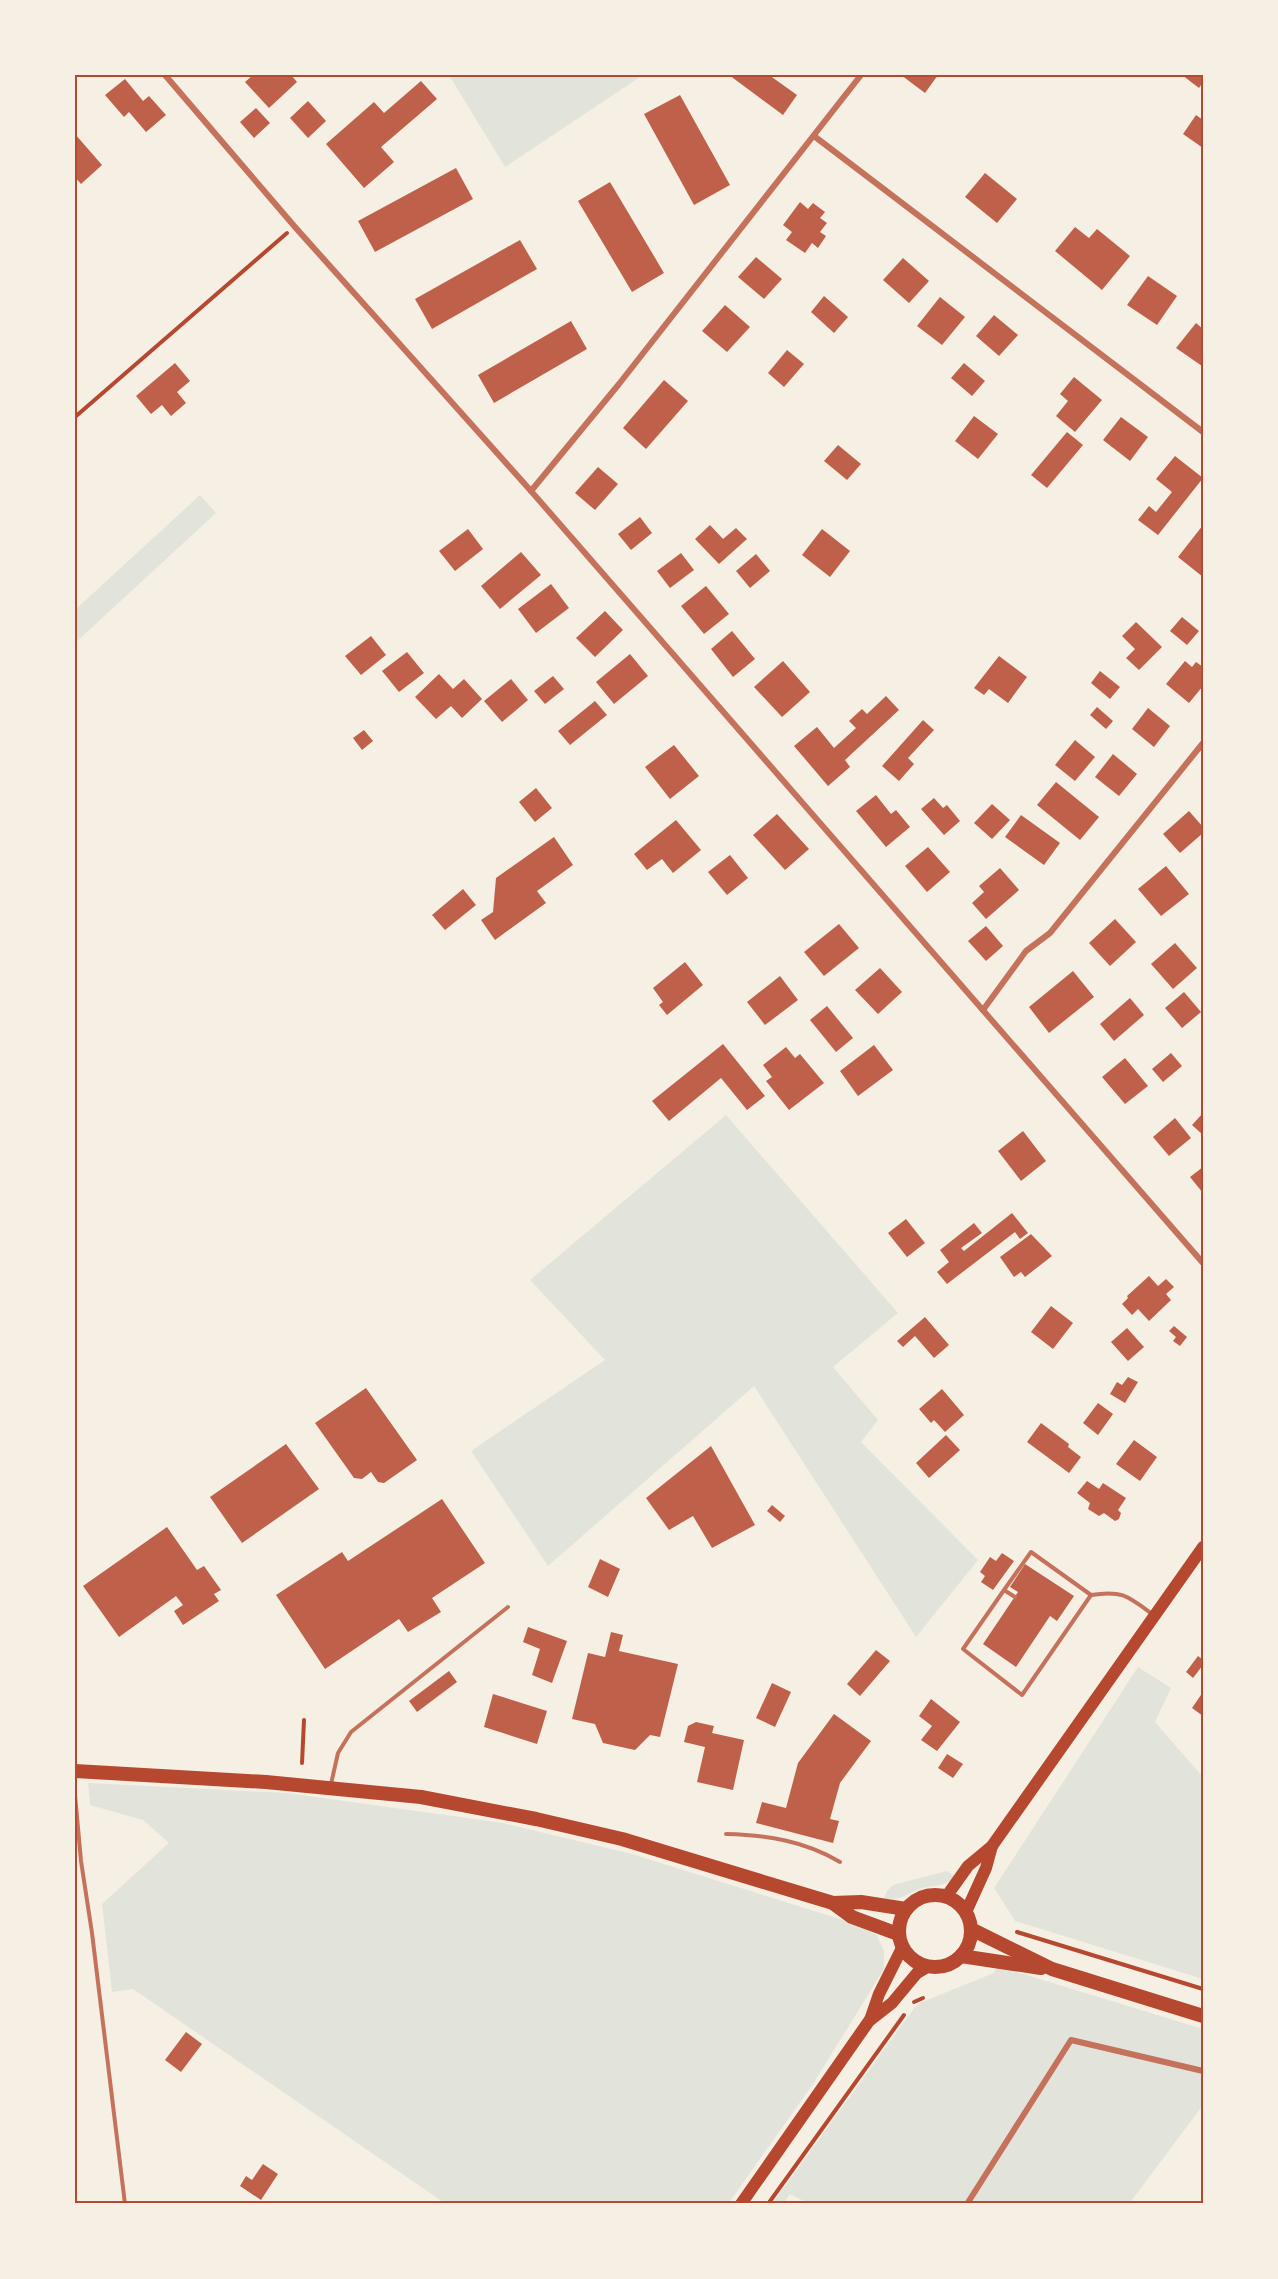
<svg xmlns="http://www.w3.org/2000/svg" width="1278" height="2279" viewBox="0 0 1278 2279" font-family="'Archivo Narrow',sans-serif">
	<rect width="100%" height="100%" fill="#f6efe4"/>
	<g fill="#e2e4dc">
		<polygon points="449,75 643,75 505,167"/>
		<polygon points="200,495 216,513 75,643 75,610"/>
		<polygon points="726,1115 898,1313 833,1367 878,1420 861,1442 978,1560 916,1637 754,1386 548,1566 471,1451 605,1360 530,1280"/>
		<polygon points="1138,1667 1171,1688 1155,1722 1203,1777 1203,1979 1015,1921 994,1888"/>
		<polygon points="88,1783 287,1793 503,1823 632,1854 856,1924 877,1935 884,1951 884,1969 813,2084 728,2204 446,2204 133,1989 112,1992 102,1904 169,1843 143,1820 90,1805"/>
		<path d="M947,1871L956,1877C942,1888 935,1884 920,1889C905,1894 902,1901 884,1898L887,1891L893,1885Z"/>
		<polygon points="997,1966 1203,2029 1203,2105 1129,2204 946,2204 942,2201 940,2204 810,2204 790,2194 783,2204 772,2204 915,2007 922,2002 994,1973"/>
	</g>
	<g fill="#bf614a">
		<polygon points="253,75 291,75 297,82 269,108 245,82"/>
		<polygon points="729,75 769,75 797,95 783,115"/>
		<polygon points="901,75 938,75 925,93"/>
		<polygon points="1182,75 1203,75 1203,82 1199,88"/>
		<polygon points="125,79 143,101 149,96 166,115 146,132 129,112 124,117 105,95"/>
		<polygon points="421,81 437,99 381,147 394,162 364,188 326,144 374,102 384,113"/>
		<polygon points="680,95 730,185 694,205 644,114"/>
		<polygon points="308,101 326,121 308,138 290,118"/>
		<polygon points="256,108 270,123 254,138 240,122"/>
		<polygon points="1196,115 1203,120 1203,148 1183,134"/>
		<polygon points="75,134 102,165 81,184 75,177"/>
		<polygon points="456,168 473,199 375,252 358,221"/>
		<polygon points="985,173 1017,199 997,223 965,197"/>
		<polygon points="610,182 664,273 632,292 578,201"/>
		<polygon points="800,202 808,209 813,203 825,212 820,218 827,223 820,232 826,236 818,248 812,243 805,253 786,240 792,232 783,225"/>
		<polygon points="1075,227 1089,238 1097,229 1130,256 1102,290 1055,251"/>
		<polygon points="520,240 537,269 432,329 415,299"/>
		<polygon points="756,257 782,279 764,299 738,277"/>
		<polygon points="903,258 929,281 909,303 883,280"/>
		<polygon points="1148,276 1177,296 1157,325 1127,305"/>
		<polygon points="824,296 848,317 834,333 811,312"/>
		<polygon points="940,297 965,317 942,345 917,326"/>
		<polygon points="725,305 750,327 727,352 702,331"/>
		<polygon points="994,315 1018,335 999,356 976,336"/>
		<polygon points="571,321 587,349 494,403 478,375"/>
		<polygon points="1196,323 1203,329 1202,366 1176,348"/>
		<polygon points="787,350 804,364 784,387 768,373"/>
		<polygon points="175,363 190,381 177,392 186,403 171,416 162,405 151,414 136,396"/>
		<polygon points="964,363 985,381 972,396 951,378"/>
		<polygon points="1074,377 1102,400 1075,432 1056,416 1068,401 1060,394"/>
		<polygon points="664,380 688,401 646,449 623,428"/>
		<polygon points="974,416 998,434 978,459 955,441"/>
		<polygon points="1121,417 1148,437 1130,461 1103,440"/>
		<polygon points="1067,432 1083,445 1047,488 1031,475"/>
		<polygon points="838,445 861,464 847,480 824,461"/>
		<polygon points="1175,456 1203,478 1158,535 1138,520 1149,506 1156,512 1172,492 1156,479"/>
		<polygon points="598,467 618,484 595,510 575,493"/>
		<polygon points="640,517 652,533 631,550 618,534"/>
		<polygon points="710,525 723,539 736,528 747,539 719,564 695,539"/>
		<polygon points="1203,525 1203,577 1178,557"/>
		<polygon points="468,529 483,549 455,571 439,551"/>
		<polygon points="822,529 850,551 830,577 802,555"/>
		<polygon points="521,552 541,575 500,609 481,586"/>
		<polygon points="681,553 694,570 670,588 657,571"/>
		<polygon points="756,554 770,571 750,588 736,571"/>
		<polygon points="551,584 569,608 536,633 518,609"/>
		<polygon points="706,586 729,614 704,634 681,606"/>
		<polygon points="605,611 623,630 595,657 576,638"/>
		<polygon points="1182,617 1199,631 1187,645 1170,631"/>
		<polygon points="1136,622 1162,647 1139,670 1126,658 1135,649 1122,636"/>
		<polygon points="732,631 755,659 733,677 711,649"/>
		<polygon points="371,636 386,655 361,675 345,656"/>
		<polygon points="407,652 424,673 399,692 382,671"/>
		<polygon points="630,654 648,676 614,704 596,682"/>
		<polygon points="999,656 1027,677 1008,703 989,689 984,695 974,688"/>
		<polygon points="783,661 810,692 782,717 754,687"/>
		<polygon points="1185,661 1192,667 1196,662 1203,667 1203,686 1189,703 1166,684"/>
		<polygon points="1100,671 1120,687 1110,699 1091,683"/>
		<polygon points="439,674 453,689 464,679 482,699 462,718 451,706 436,719 415,697"/>
		<polygon points="553,676 564,689 545,704 534,691"/>
		<polygon points="511,679 528,700 502,722 484,701"/>
		<polygon points="886,696 899,710 845,760 850,767 828,786 794,746 817,727 834,748 856,728 849,721 862,709 867,714"/>
		<polygon points="595,701 607,715 570,745 558,731"/>
		<polygon points="1097,707 1113,721 1106,729 1090,715"/>
		<polygon points="1148,708 1170,726 1154,747 1132,729"/>
		<polygon points="923,720 934,730 908,758 914,764 899,781 882,766"/>
		<polygon points="364,730 373,741 362,750 353,738"/>
		<polygon points="1075,740 1095,757 1075,781 1055,765"/>
		<polygon points="674,745 699,776 670,799 645,767"/>
		<polygon points="1113,754 1137,774 1119,796 1095,777"/>
		<polygon points="1056,782 1099,817 1080,840 1037,805"/>
		<polygon points="536,788 552,808 535,822 519,802"/>
		<polygon points="876,795 891,814 896,810 910,827 886,847 856,811"/>
		<polygon points="934,798 943,808 947,805 960,821 944,835 921,809"/>
		<polygon points="992,804 1010,820 992,839 974,823"/>
		<polygon points="1189,811 1203,827 1203,833 1180,853 1163,834"/>
		<polygon points="777,814 809,849 785,870 753,835"/>
		<polygon points="1021,815 1060,843 1044,865 1005,837"/>
		<polygon points="676,820 701,850 673,873 662,859 647,870 634,854"/>
		<polygon points="554,837 573,865 537,891 546,903 495,940 481,920 493,912 496,878"/>
		<polygon points="928,847 950,872 927,892 905,866"/>
		<polygon points="730,855 748,878 727,895 708,872"/>
		<polygon points="1166,866 1189,894 1161,916 1138,889"/>
		<polygon points="1000,868 1019,890 986,919 972,903 984,892 979,886"/>
		<polygon points="463,889 476,905 445,930 432,915"/>
		<polygon points="1115,919 1136,942 1110,966 1089,943"/>
		<polygon points="839,924 859,948 824,976 804,952"/>
		<polygon points="986,926 1003,946 986,961 968,941"/>
		<polygon points="1175,943 1197,968 1173,989 1151,964"/>
		<polygon points="685,962 703,985 667,1015 659,1005 663,1002 653,988"/>
		<polygon points="880,968 902,992 878,1014 855,990"/>
		<polygon points="1073,971 1094,997 1049,1033 1029,1007"/>
		<polygon points="780,976 798,1000 765,1025 747,1002"/>
		<polygon points="1184,992 1201,1012 1182,1028 1165,1008"/>
		<polygon points="1130,998 1144,1015 1114,1041 1100,1024"/>
		<polygon points="827,1006 853,1038 836,1052 810,1020"/>
		<polygon points="723,1044 765,1096 747,1110 721,1078 669,1121 652,1101"/>
		<polygon points="874,1045 893,1070 858,1096 840,1071"/>
		<polygon points="786,1047 795,1058 800,1054 824,1083 789,1110 766,1081 772,1077 763,1065"/>
		<polygon points="1171,1053 1182,1066 1163,1082 1152,1069"/>
		<polygon points="1125,1058 1148,1086 1125,1104 1102,1077"/>
		<polygon points="1203,1113 1203,1135 1192,1125"/>
		<polygon points="1175,1118 1191,1138 1169,1156 1153,1137"/>
		<polygon points="1023,1131 1046,1161 1021,1181 998,1151"/>
		<polygon points="1203,1167 1203,1193 1190,1177"/>
		<polygon points="1012,1213 1028,1233 1020,1239 1015,1232 947,1284 937,1272 949,1262 940,1250 974,1223 982,1233 961,1248 964,1251"/>
		<polygon points="906,1219 925,1243 907,1257 888,1233"/>
		<polygon points="1031,1234 1052,1256 1025,1277 1021,1272 1014,1277 1000,1257"/>
		<polygon points="1149,1276 1158,1286 1166,1279 1174,1287 1166,1294 1171,1300 1149,1321 1138,1309 1132,1315 1122,1304 1128,1298 1127,1296"/>
		<polygon points="1051,1306 1073,1323 1053,1349 1031,1332"/>
		<polygon points="925,1317 949,1345 934,1358 915,1336 903,1347 897,1341"/>
		<polygon points="1174,1326 1187,1337 1180,1346 1173,1341 1176,1337 1169,1331"/>
		<polygon points="1127,1328 1144,1347 1128,1361 1111,1342"/>
		<polygon points="1128,1377 1138,1382 1125,1403 1110,1394 1117,1382 1122,1385"/>
		<polygon points="366,1388 417,1460 384,1483 378,1482 371,1472 362,1479 354,1478 315,1423"/>
		<polygon points="942,1389 964,1415 945,1432 934,1420 931,1423 919,1409"/>
		<polygon points="1098,1403 1113,1414 1098,1435 1083,1423"/>
		<polygon points="1041,1423 1069,1444 1068,1447 1081,1457 1069,1473 1027,1442"/>
		<polygon points="946,1435 960,1450 929,1478 916,1463"/>
		<polygon points="1134,1440 1157,1457 1140,1481 1116,1464"/>
		<polygon points="286,1444 319,1489 242,1543 210,1497"/>
		<polygon points="711,1446 755,1525 712,1548 693,1516 669,1530 646,1498"/>
		<polygon points="1087,1481 1099,1489 1103,1483 1126,1498 1118,1510 1121,1513 1119,1519 1115,1521 1104,1513 1099,1516 1088,1509 1090,1503 1077,1493"/>
		<polygon points="442,1499 485,1563 432,1598 441,1612 408,1632 399,1619 325,1669 276,1595 342,1552 348,1561"/>
		<polygon points="772,1505 785,1516 780,1522 767,1511"/>
		<polygon points="167,1527 197,1570 204,1566 221,1590 214,1594 219,1601 183,1625 174,1611 183,1605 176,1596 119,1637 83,1586"/>
		<polygon points="1002,1553 1014,1561 993,1590 981,1582 985,1576 980,1572 990,1557 996,1561"/>
		<polygon points="600,1559 620,1569 608,1597 588,1587"/>
		<polygon points="1025,1564 1074,1596 1057,1621 1050,1616 1016,1667 983,1644 1018,1592 1010,1587"/>
		<polygon points="528,1627 567,1641 552,1683 532,1675 540,1649 523,1642"/>
		<polygon points="611,1632 623,1635 619,1651 678,1664 660,1737 650,1735 635,1750 603,1743 595,1724 572,1719 588,1653 605,1657"/>
		<polygon points="876,1650 890,1661 860,1696 847,1684"/>
		<polygon points="1198,1656 1203,1660 1203,1665 1193,1678 1186,1672"/>
		<polygon points="449,1671 457,1682 417,1712 409,1701"/>
		<polygon points="772,1683 791,1692 775,1727 756,1718"/>
		<polygon points="1203,1692 1203,1716 1192,1708"/>
		<polygon points="493,1694 547,1711 537,1744 484,1727"/>
		<polygon points="931,1699 960,1722 937,1751 921,1740 932,1726 919,1716"/>
		<polygon points="834,1714 871,1741 840,1783 830,1819 839,1821 833,1843 756,1823 762,1802 786,1808 798,1763"/>
		<polygon points="696,1722 714,1726 712,1733 744,1740 733,1790 697,1782 705,1747 684,1742 688,1726"/>
		<polygon points="947,1754 963,1764 953,1778 938,1768"/>
		<polygon points="186,2032 202,2044 181,2072 165,2060"/>
		<polygon points="263,2164 278,2174 261,2200 240,2186 246,2176 252,2180"/>
	</g>
	<g fill="none" stroke-linecap="round" stroke-linejoin="round">
		<g stroke="#b5482f" stroke-width="4">
			<polyline points="75,417 287,233"/>
			<polyline points="302,1763 304,1720"/>
			<polyline points="1017,1932 1203,1989"/>
			<polyline points="914,2002 923,1998"/>
			<polyline points="768,2204 904,2015"/>
		</g>
		<g stroke="#c5725c" stroke-width="4">
			<polyline points="1004,1590 963,1649 1022,1695 1091,1595 1031,1552 1004,1590 1015,1597"/>
			<path d="M1091,1595C1122,1590 1128,1596 1152,1614"/>
			<polyline points="331,1784 338,1753 351,1732 508,1607"/>
			<polyline points="75,1795 81,1861 92,1933 125,2204"/>
			<path d="M726,1834C767,1835 805,1841 840,1862"/>
		</g>
		<g stroke="#c5725c" stroke-width="6">
			<polyline points="165,75 295,227 531,491 1203,1263"/>
			<polyline points="814,136 1203,432"/>
			<polyline points="531,491 619,384 861,75"/>
			<polyline points="983,1010 1026,951 1050,933 1203,743"/>
			<polyline points="967,2204 1071,2040 1203,2071"/>
		</g>
		<g stroke="#b5482f" stroke-width="12">
			<polyline points="946,1897 968,1866 992,1846 1203,1547"/>
			<polyline points="966,1912 986,1868 992,1846"/>
			<polyline points="870,2020 879,1994 902,1948"/>
			<polyline points="741,2204 869,2021 892,2003 917,1973 927,1967"/>
		</g>
		<g stroke="#b5482f" stroke-width="14">
			<polyline points="75,1771 266,1782 421,1797 536,1819 622,1839 833,1903 861,1902 906,1909"/>
			<circle cx="935" cy="1931" r="36"/>
			<polyline points="833,1903 852,1917 898,1934"/>
			<polyline points="971,1929 1052,1969 1203,2016"/>
			<polyline points="961,1956 1041,1968"/>
		</g>
	</g>
	<rect width="1278" height="2279" fill="none" stroke="#f6efe4" stroke-width="153"/>
	<rect x="76" y="76" width="1126" height="2126" fill="none" stroke="#b5482f" stroke-width="2"/>
</svg>
